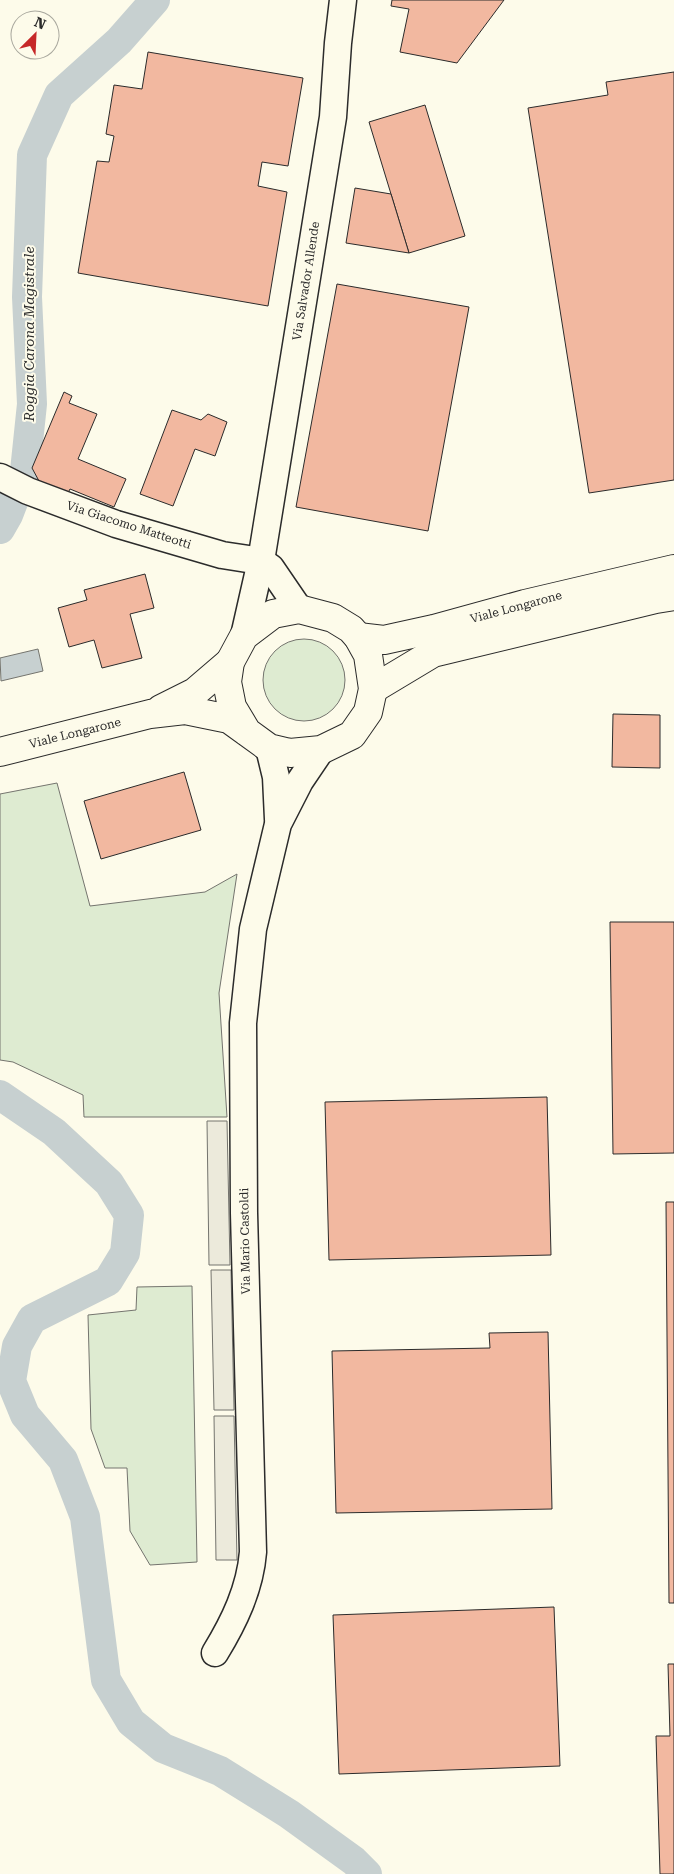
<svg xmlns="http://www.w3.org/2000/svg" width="674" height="1874" viewBox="0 0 674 1874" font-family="'Roboto Serif',serif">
	<rect width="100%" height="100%" fill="#fdfbea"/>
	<g fill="#deebd1" stroke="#74746e">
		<circle cx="304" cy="680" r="41"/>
		<polygon points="57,783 90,906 205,892 237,874 219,993 227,1117 84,1117 83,1095 13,1062 0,1060 0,794"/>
		<polygon points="192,1286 197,1562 150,1565 130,1531 127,1468 105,1468 91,1429 88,1315 136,1310 137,1287"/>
	</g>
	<g fill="#eceadb" stroke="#74746e">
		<polygon points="207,1121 227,1121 230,1265 209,1265"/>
		<polygon points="211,1270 231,1270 234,1410 214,1410"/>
		<polygon points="214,1416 234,1416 237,1560 216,1560"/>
	</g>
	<polygon fill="#c7d0d0" stroke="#74746e" points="38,649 43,671 1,681 0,658"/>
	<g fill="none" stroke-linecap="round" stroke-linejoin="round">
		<g stroke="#c7d0d0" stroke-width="30">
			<polyline points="0,529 8,515 25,471 32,404 27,297 32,155 59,95 119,41 155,0"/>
			<polyline points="0,1095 54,1132 109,1183 129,1215 125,1253 108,1281 32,1319 17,1346 11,1381 25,1415 63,1460 85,1517 106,1680 131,1722 163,1748 220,1771 289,1814 354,1861 367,1874"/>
		</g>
	</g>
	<g fill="#f2b8a0" stroke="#2b2b2b">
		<polygon points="392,0 504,0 457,63 400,52 409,9 391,6"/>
		<polygon points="148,52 303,78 288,166 262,162 258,186 287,192 268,306 78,273 97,161 109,162 114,136 106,134 114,85 142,89"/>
		<polygon points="674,72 674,480 589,493 528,108 608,95 606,82"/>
		<polygon points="425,105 465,236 409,253 369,122"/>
		<polygon points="355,188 391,194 409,253 346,243"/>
		<polygon points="337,284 469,307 428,531 296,507"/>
		<polygon points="64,392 72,396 69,403 97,414 78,459 126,479 114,507 70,489 68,493 39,481 32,468"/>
		<polygon points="172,410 201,420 208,414 227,422 215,456 195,449 173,506 140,494"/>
		<polygon points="145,574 154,608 130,614 142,658 102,668 94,640 69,647 58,608 87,600 84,590"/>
		<polygon points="613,714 660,715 660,768 612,767"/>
		<polygon points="184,772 201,830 101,859 84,801"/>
		<polygon points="610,922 674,922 674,1153 613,1154"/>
		<polygon points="547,1097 551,1255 329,1260 325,1102"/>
		<polygon points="666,1202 674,1202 674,1603 669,1603"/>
		<polygon points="548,1332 552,1509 336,1513 332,1351 490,1348 489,1333"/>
		<polygon points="554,1607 560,1766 339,1774 333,1615"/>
		<polygon points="668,1664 674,1664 674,1874 660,1874 656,1736 670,1736"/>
	</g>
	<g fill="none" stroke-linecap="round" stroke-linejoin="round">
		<defs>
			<g id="minor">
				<polyline points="0,477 28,491 116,524 222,555 261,561 271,568 299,609"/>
				<polyline points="244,636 261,561 333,117 338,43 343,0"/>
				<polyline points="269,748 276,777 278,819"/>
				<path d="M215,1653C234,1622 250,1589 253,1552L244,1213L243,1023L253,929L278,824L300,781L321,750"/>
			</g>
			<g id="secondary">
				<polyline points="358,637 384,640 434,629 525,604 674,569"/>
				<polyline points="373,689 433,653 656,599 674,596"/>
				<polyline points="161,709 195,692 230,662"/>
				<polyline points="0,752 150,714 185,710 229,719 269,748 290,753 321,750 352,735 368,712 373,689 368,655 358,637 351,629 333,618 299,609 273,614 244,636 230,662 227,682 232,707 247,732"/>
			</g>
		</defs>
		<use href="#minor" stroke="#2b2b2b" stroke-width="29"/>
		<use href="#secondary" stroke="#2b2b2b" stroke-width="30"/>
		<use href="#minor" stroke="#fdfbea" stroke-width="26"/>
		<use href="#secondary" stroke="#fdfbea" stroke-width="28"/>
	</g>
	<g text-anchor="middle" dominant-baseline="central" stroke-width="4" stroke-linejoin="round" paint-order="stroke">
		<g font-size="12" fill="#2b2b2b" stroke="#fdfbea">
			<text transform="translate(306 281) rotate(-81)">Via Salvador Allende</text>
			<text transform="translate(129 525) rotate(18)">Via Giacomo Matteotti</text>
			<text transform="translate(516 607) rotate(-15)">Viale Longarone</text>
			<text transform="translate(75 733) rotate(-14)">Viale Longarone</text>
			<text transform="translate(245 1241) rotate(-91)">Via Mario Castoldi</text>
		</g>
		<g font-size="14" font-style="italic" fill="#2b2b2b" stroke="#fdfbea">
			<text transform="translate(29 334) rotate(-90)">Roggia Carona Magistrale</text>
		</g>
	</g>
	<g transform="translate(35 35) rotate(24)"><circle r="24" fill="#fdfbea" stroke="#a9a89e"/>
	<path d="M0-4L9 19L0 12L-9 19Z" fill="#c62828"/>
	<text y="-8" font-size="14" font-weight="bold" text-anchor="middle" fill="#2b2b2b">N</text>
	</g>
</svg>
